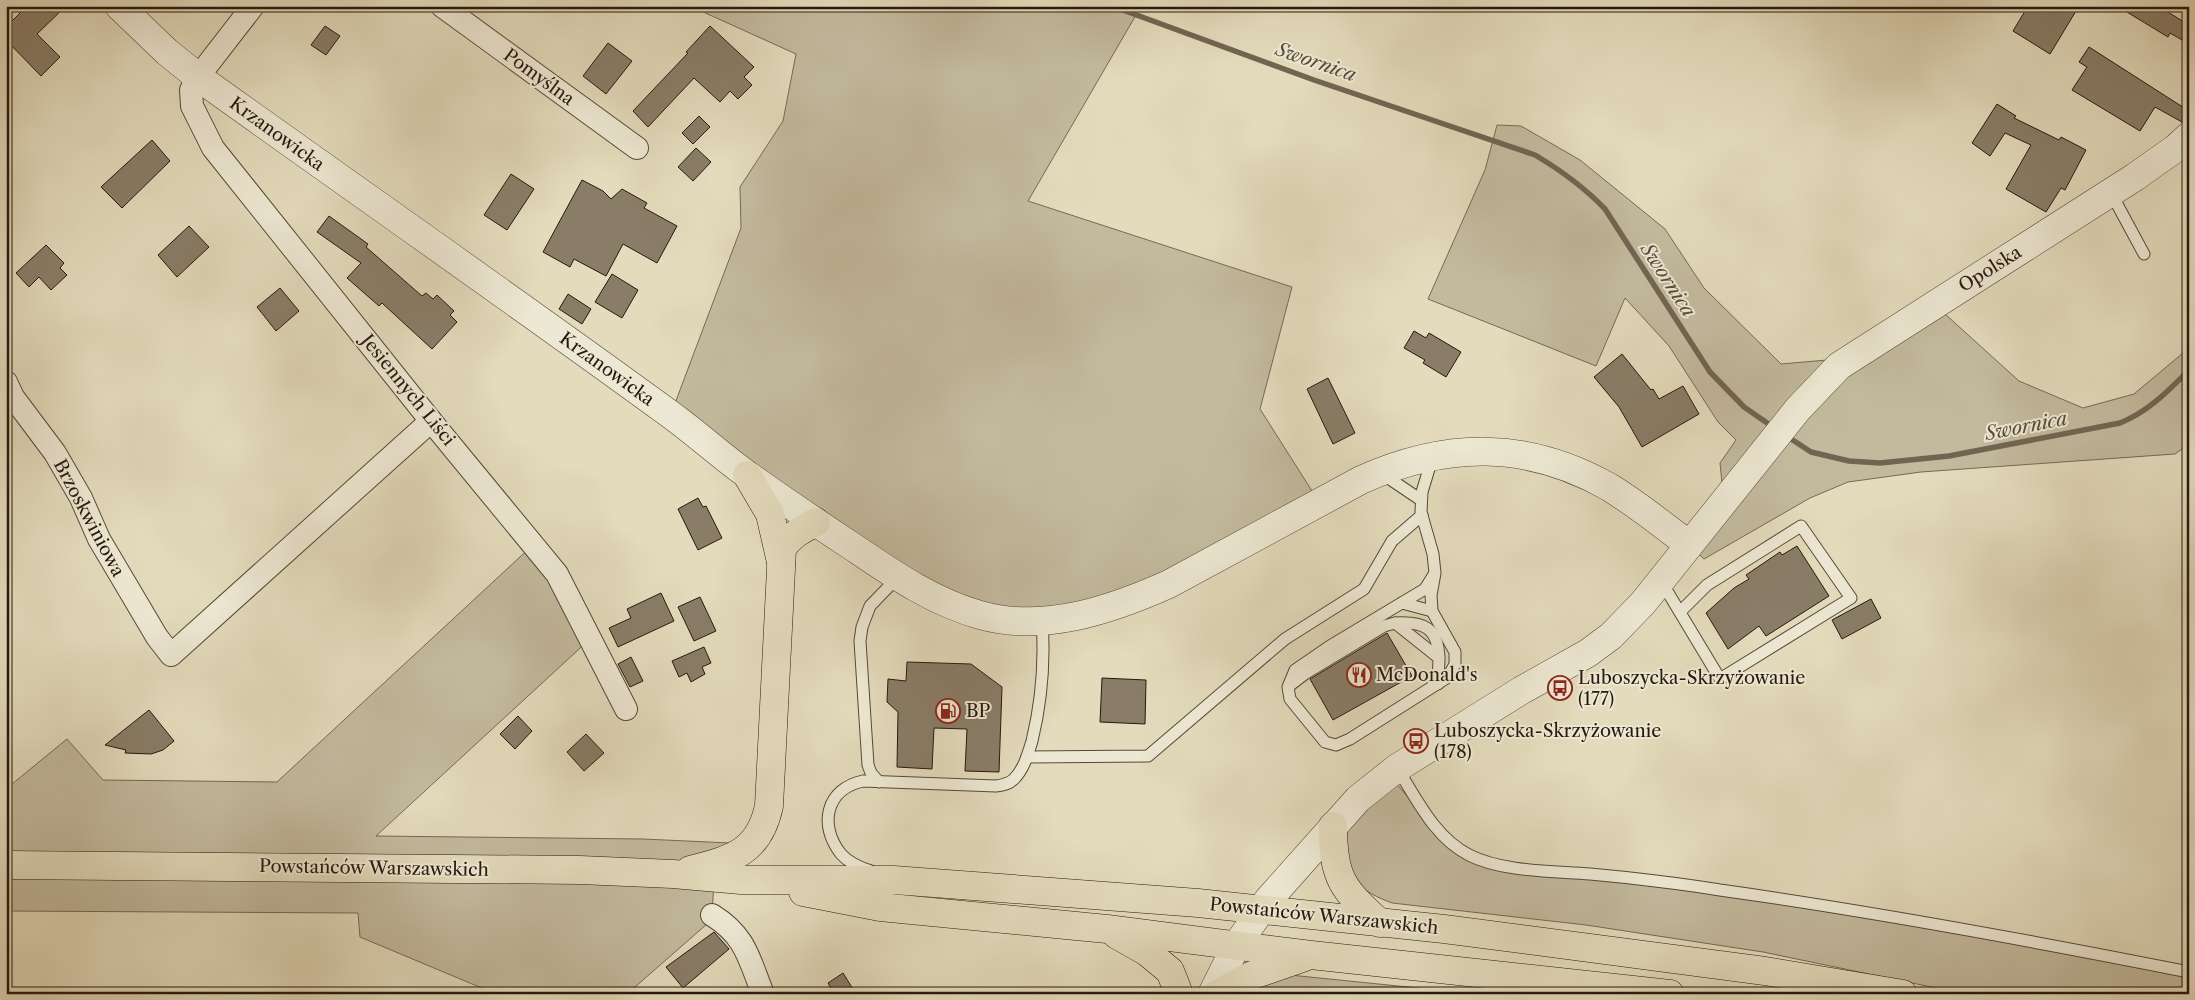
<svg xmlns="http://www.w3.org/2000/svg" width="2195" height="1000" viewBox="0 0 2195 1000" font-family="'Libre Caslon Text',serif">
	<rect width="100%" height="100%" fill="#e3dbbc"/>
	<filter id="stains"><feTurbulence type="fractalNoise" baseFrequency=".004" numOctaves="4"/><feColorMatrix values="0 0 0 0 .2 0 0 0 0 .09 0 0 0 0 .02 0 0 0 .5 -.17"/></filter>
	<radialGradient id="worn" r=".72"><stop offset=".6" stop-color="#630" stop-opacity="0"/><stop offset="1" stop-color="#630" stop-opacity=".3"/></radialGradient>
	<g fill="#c3ba9e" stroke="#756956">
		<polygon points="690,6 1112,6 1136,15 1028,201 1292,287 1260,409 1319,502 1137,598 982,616 671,414 741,228 740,187 783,121 796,54"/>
		<polygon points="1497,125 1521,126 1580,160 1665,229 1704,288 1781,364 1850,358 1934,304 2019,381 2083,408 2134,394 2189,348 2189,444 2175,454 1921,472 1848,482 1810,498 1704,559 1689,545 1724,503 1720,463 1736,440 1718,422 1669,346 1625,298 1596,366 1428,299 1485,170"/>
		<polygon points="534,544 590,639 376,836 643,839 752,844 715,863 712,915 715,917 627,994 496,994 360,937 358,913 6,911 6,789 67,739 103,780 277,782"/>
		<path d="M1395,782L1441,835L1495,863L1719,890L2189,972V994H1965L1763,952L1586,925L1392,903C1363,892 1349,882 1347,850C1347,844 1345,835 1347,831C1354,812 1380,794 1395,782Z"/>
		<polygon points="1280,974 1477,994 1244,994"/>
	</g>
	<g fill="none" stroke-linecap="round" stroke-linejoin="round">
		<g stroke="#716552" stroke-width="5.5">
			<path d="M1112,6L1314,80L1535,155C1562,171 1584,187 1605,209L1710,372L1744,407L1773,427"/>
			<path d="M1785,435L1811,452L1849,461L1880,463L1949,456L2120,423C2148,412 2168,391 2189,370"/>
		</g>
	</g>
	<g fill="#897d68" stroke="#27180d">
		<polygon points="27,6 66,6 37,34 60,57 41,76 6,40 6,27"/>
		<polygon points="2028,6 2079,6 2050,54 2013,31"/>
		<polygon points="2117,6 2158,6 2189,25 2189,44 2170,33 2168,37"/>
		<polygon points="325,26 340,36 326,55 311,45"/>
		<polygon points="710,26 754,67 744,77 752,85 738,99 730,91 720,102 694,78 648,127 633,111 688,53 686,52"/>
		<polygon points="608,43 632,61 606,94 583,76"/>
		<polygon points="2089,47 2189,111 2189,121 2182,122 2155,107 2140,131 2072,90 2087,67 2079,62"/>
		<polygon points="1997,104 2016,116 2014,118 2059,140 2061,137 2086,150 2065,190 2061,188 2046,212 2006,189 2031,145 2005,133 1990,156 1972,143"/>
		<polygon points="699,116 710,127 693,144 682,133"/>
		<polygon points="152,140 170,161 122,208 101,187"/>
		<polygon points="696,148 711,162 693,181 678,167"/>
		<polygon points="511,174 534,189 507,230 484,215"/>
		<polygon points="582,180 603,191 611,199 622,189 647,203 644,208 677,226 657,263 623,244 606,276 574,259 570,267 543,252"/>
		<polygon points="329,216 368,244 366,247 422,296 426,293 433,299 437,295 454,311 450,315 457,322 432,349 382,303 379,306 347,278 361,263 317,232"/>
		<polygon points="189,226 209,247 177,277 158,255"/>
		<polygon points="46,245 64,263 60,268 67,275 51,290 39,277 29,287 16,273"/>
		<polygon points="612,274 638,290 622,318 595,302"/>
		<polygon points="280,288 299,311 276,331 257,307"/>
		<polygon points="568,294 591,309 582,324 559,309"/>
		<polygon points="1414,331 1426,338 1429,333 1461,352 1446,377 1423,363 1425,360 1404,348"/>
		<polygon points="1622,354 1651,390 1653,389 1659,399 1683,386 1699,414 1642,447 1619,407 1594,377"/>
		<polygon points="1328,378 1355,433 1333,444 1307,389"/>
		<polygon points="698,498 703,507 706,506 722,538 698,550 678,509"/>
		<polygon points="1797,546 1829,596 1766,636 1759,626 1728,649 1706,613 1734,588 1749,579 1746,575 1780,552 1782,555"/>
		<polygon points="661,593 674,621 618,647 609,628 631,618 627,609"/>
		<polygon points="700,597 716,631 694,641 678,607"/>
		<polygon points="1871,599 1881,618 1842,639 1832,620"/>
		<polygon points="1387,633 1412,676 1333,720 1310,679"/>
		<polygon points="704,647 711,663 702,667 705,674 691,682 687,673 679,677 672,661"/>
		<polygon points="631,657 643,681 630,687 618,664"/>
		<polygon points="907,662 971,664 1002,687 999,772 965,771 967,729 934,728 932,769 897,767 898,712 887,702 888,679 906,681"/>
		<polygon points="1102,678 1146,680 1145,724 1100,722"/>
		<polygon points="149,710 174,741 163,750 151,754 125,753 126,750 105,745"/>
		<polygon points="518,716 532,731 515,749 500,734"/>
		<polygon points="586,734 604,753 584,771 567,752"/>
		<polygon points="714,932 729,949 683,988 666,967"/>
		<polygon points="843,973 856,994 834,994 828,983"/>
	</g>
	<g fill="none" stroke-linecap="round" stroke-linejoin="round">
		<defs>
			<g id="service">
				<polyline points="2111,193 2144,254"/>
				<polyline points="1432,459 1422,492 1421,512 1433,554 1435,573 1431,595 1432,611 1455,652 1455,664 1448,677 1350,739 1336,745 1325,742 1290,699 1288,687 1295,670 1330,646 1425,589 1435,573"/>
				<polyline points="1381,473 1421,500"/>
				<polyline points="1661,581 1720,679 1851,598 1801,526 1707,585 1680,612"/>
				<polyline points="1402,603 1432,611"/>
				<path d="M1395,623C1424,621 1438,628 1439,658"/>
				<polyline points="1289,686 1306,673 1384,626 1395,623 1439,658 1438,684"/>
				<polyline points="1027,757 1148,756 1285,639 1364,589 1392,541 1422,515"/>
				<path d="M1397,768C1417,799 1434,837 1469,855C1502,872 1553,871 1590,874C1633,878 1677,883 1720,890C1877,912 2033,941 2189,972"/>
				<polyline points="879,782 871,773 868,765 860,641 862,627 870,606 898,577"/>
				<path d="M871,871C861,868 849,863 841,854C818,825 826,789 863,781L996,786C1003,785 1009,784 1014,779C1024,769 1028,754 1032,741C1042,700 1045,663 1042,621"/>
			</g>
			<g id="minor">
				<polyline points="253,6 198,77 191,90 192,106 213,148 431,421 557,574 626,709"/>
				<polyline points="442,6 637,148"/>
				<polyline points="6,382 13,397 55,453 81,498 99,539 157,637 171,655 431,421"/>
				<path d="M712,915C746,936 749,959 763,994"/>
			</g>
			<g id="tertiary">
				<path d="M119,6L167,52L198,77C354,189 512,299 667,412C695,432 721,456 749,476C783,500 818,524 853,547C893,574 933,602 980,615C1043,633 1111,610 1169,584L1361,480C1446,442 1526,440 1609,487C1637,504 1663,525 1689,545"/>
				<polyline points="1212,994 1236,946 1268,900 1358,799 1397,768 1522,690 1588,653 1611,636 1643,603 1798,409 1839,366 2135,177 2176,148 2189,136"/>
			</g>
			<g id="primary">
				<polyline points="747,475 770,514 781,562"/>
				<path d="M1333,826C1333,878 1342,889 1380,923"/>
				<polyline points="6,865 580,870 673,874 741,880 894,880 1198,903 1444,929 1765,971 1903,994"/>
				<path d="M690,870C732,859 759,853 769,806L782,549C790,535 802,530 816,522"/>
				<polyline points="803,892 880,907 1107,929 1311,955 1670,994"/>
				<polyline points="1117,935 1147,952 1170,971 1179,994"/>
				<polyline points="1217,994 1250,976 1305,957"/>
			</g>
		</defs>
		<use href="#service" stroke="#564939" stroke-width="13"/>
		<use href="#minor" stroke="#564939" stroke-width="24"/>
		<use href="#tertiary" stroke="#564939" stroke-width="29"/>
		<use href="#primary" stroke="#27180d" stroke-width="29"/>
		<use href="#service" stroke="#ede8d3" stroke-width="11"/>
		<use href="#minor" stroke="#ede8d3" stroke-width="22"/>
		<use href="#tertiary" stroke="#ede8d3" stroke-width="28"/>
		<use href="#primary" stroke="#e3dbbc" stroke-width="28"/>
	</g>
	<defs>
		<symbol id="restaurant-ring" viewBox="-11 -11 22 22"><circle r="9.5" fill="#ede8d3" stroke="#8f2418" stroke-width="1.5"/><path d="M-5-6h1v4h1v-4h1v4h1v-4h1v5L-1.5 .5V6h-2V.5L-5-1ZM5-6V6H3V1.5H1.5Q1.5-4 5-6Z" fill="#8f2418"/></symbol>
		<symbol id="bus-ring" viewBox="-11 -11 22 22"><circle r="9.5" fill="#ede8d3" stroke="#8f2418" stroke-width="1.5"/><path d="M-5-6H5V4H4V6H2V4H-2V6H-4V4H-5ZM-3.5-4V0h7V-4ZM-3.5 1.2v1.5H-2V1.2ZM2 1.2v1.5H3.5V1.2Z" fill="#8f2418"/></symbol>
		<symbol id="fuel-ring" viewBox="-11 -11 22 22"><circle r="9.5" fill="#ede8d3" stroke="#8f2418" stroke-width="1.5"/><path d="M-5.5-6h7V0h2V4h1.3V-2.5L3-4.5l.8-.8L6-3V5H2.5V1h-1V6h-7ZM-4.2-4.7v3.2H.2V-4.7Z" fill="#8f2418"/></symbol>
	</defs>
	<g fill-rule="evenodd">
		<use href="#restaurant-ring" x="1345" y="661" width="28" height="28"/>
		<use href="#bus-ring" x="1546" y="674" width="28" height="28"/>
		<use href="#fuel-ring" x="934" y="697" width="28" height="28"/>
		<use href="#bus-ring" x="1402" y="727" width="28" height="28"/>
	</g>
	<g text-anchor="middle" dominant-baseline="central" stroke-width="4" stroke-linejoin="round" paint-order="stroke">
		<g font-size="18" fill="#27180d" stroke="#ede8d3">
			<text transform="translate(539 77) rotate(36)">Pomyślna</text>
			<text transform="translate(277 134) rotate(36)">Krzanowicka</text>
			<text transform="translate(1990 269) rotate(-32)">Opolska</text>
			<text transform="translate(607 369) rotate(36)">Krzanowicka</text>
			<text transform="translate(408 390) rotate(51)">Jesiennych Liści</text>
			<text transform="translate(89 518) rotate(62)">Brzoskwiniowa</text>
			<text transform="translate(374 868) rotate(1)">Powstańców Warszawskich</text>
			<text transform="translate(1324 916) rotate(6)">Powstańców Warszawskich</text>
		</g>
		<g font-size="18" fill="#27180d" stroke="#ede8d3" text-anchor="start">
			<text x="1376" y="675">McDonald's</text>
			<text x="1578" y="678">Luboszycka-Skrzyżowanie<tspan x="1578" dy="21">(177)</tspan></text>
			<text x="966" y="711">BP</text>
			<text x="1434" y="731">Luboszycka-Skrzyżowanie<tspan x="1434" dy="21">(178)</tspan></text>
		</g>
		<g font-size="19" font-style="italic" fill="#594c3b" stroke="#ede8d3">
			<text transform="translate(1316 62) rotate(19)">Swornica</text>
			<text transform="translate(1668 280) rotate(57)">Swornica</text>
			<text transform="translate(2026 426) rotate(-11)">Swornica</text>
		</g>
	</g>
	<rect width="2195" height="1000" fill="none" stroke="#e3dbbc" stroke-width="25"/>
	<rect x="8" y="8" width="2180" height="985" fill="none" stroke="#27180d" stroke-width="2.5"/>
	<rect x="12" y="12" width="2170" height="975" fill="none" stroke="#27180d"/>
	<rect width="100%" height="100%" filter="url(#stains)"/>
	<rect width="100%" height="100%" fill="url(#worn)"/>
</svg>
